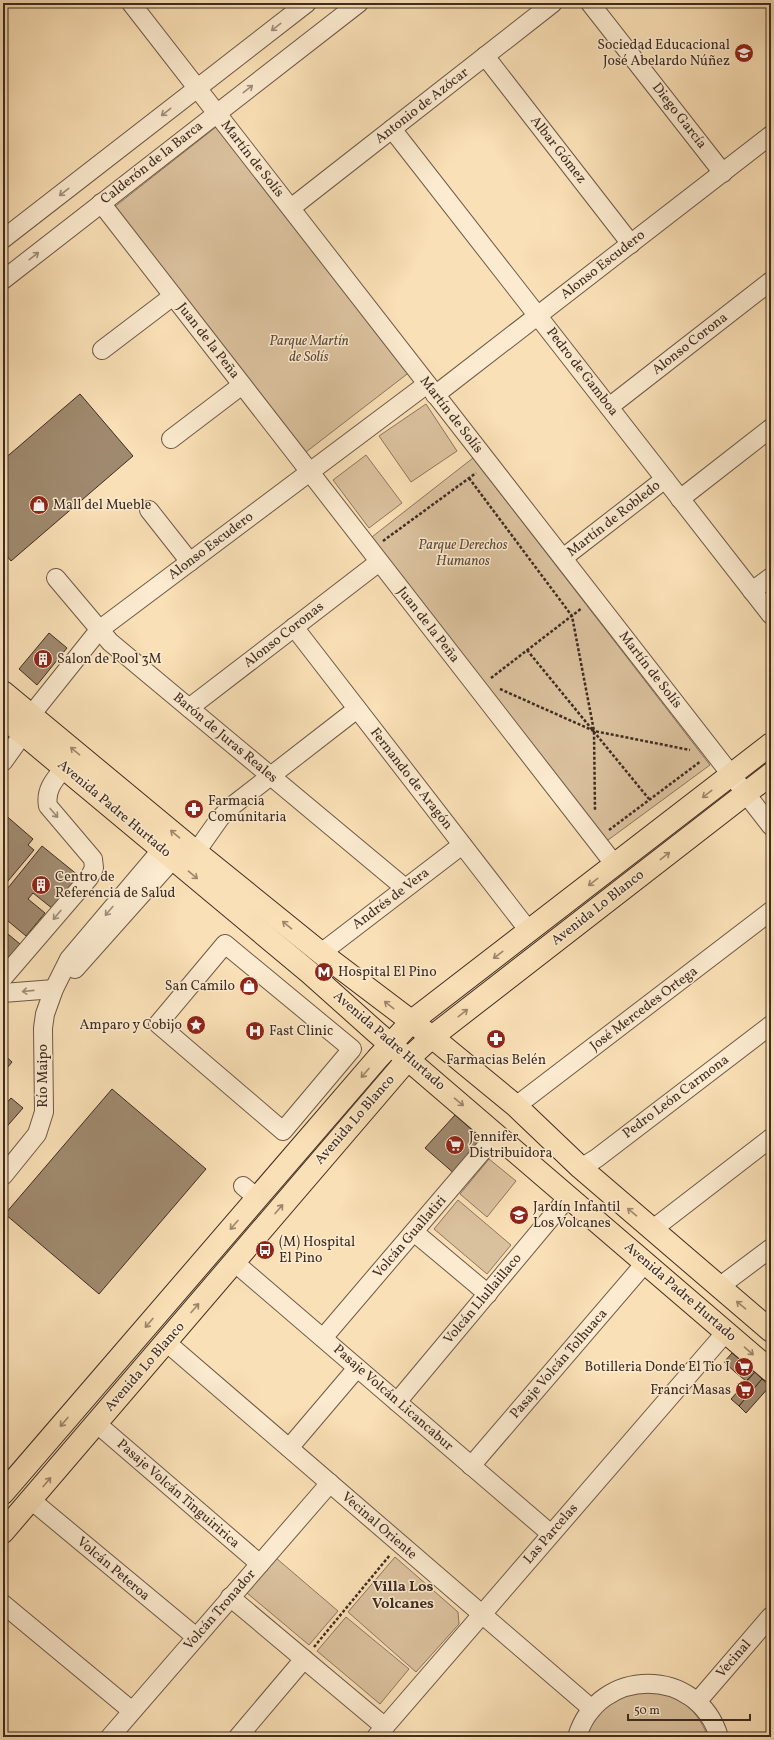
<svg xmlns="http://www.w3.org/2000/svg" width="774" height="1740" viewBox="0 0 774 1740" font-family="Vollkorn,serif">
	<rect width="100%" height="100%" fill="#fae0b6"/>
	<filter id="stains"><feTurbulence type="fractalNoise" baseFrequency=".005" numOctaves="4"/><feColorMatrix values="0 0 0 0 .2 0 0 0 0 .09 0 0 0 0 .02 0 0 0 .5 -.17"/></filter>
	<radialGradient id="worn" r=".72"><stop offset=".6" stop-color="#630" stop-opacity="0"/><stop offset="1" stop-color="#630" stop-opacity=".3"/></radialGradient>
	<g fill="#dac19d" stroke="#8c7660">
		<polygon points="216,127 411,371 306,452 113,208"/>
		<polygon points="426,404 457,451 411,482 379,436"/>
		<polygon points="366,455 402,503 369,528 333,480"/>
		<polygon points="473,458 710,765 604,843 368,540"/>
		<polygon points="489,1159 516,1181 487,1217 460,1194"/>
		<polygon points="458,1200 511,1245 487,1274 434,1229"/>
		<polygon points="395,1557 458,1612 459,1624 416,1672 348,1612"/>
		<polygon points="276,1558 338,1611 309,1645 247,1593"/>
		<polygon points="346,1617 409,1669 380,1704 317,1651"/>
		<path d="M640,1691C647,1691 655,1691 662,1693C685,1698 700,1716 708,1737H586C591,1721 603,1704 619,1697C625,1694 633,1693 640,1691Z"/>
	</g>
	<g fill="#a08a6f" stroke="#3f2c22">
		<polygon points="80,394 133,456 11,561 3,551 3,460"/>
		<polygon points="49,633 67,648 37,685 19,669"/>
		<polygon points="3,813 33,839 28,845 34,850 3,887"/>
		<polygon points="42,846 79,876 53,909 33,893 28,899 45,913 26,936 8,921 3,928 3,894"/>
		<polygon points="3,930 20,944 3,964"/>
		<polygon points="3,1054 12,1062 3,1073"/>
		<polygon points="112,1089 206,1169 99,1294 5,1214"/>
		<polygon points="11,1098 23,1108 3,1131 3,1105 4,1106"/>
		<polygon points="455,1115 486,1142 456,1175 425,1148"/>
		<polygon points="732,1353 744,1363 735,1372 724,1362"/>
		<polygon points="744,1363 755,1372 746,1381 735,1372"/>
		<polygon points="755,1372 762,1379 739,1406 731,1399"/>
		<polygon points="762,1379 770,1386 746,1413 739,1406"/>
	</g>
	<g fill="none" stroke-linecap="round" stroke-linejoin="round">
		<defs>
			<g id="minor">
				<polyline points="131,3 771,826"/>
				<polyline points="590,3 723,173"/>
				<polyline points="485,56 631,244"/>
				<polyline points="392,129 771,615"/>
				<polyline points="101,203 615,865"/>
				<polyline points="291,208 553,3"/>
				<polyline points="3,239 307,3"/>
				<polyline points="3,280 359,3"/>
				<polyline points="102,350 173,296"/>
				<polyline points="435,395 771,135"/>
				<polyline points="609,407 771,281"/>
				<polyline points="171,439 242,385"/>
				<polyline points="680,499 771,428"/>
				<polyline points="149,510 190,562"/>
				<polyline points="563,558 665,479"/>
				<polyline points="56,578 110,642 405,888"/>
				<polyline points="752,591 771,577"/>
				<polyline points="294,627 529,931"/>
				<polyline points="189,708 379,562"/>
				<polyline points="3,762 23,734 31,715 99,630 427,384"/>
				<polyline points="196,852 220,818 232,806 357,709"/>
				<polygon points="225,944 352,1049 283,1131 158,1024"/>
				<polyline points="321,953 462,845"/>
				<polyline points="75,969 173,859"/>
				<path d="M3,978L89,878L94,868L93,859L48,806C45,790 54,780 64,768"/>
				<polyline points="3,993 54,989"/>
				<polyline points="516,1106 771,911"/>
				<polyline points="581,1168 597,1158 771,1025"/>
				<polyline points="3,1176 37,1134 44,1112 43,1028 45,1014 54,989 69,959 162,849"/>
				<polyline points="243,1186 257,1198"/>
				<polyline points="653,1229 771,1138"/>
				<polyline points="414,1232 488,1294"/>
				<polyline points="234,1262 551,1534"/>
				<polyline points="719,1287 771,1248"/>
				<polyline points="323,1338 497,1134"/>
				<polyline points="166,1342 592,1709"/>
				<polyline points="397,1402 569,1196"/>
				<polyline points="96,1423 260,1564"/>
				<polyline points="289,1448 357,1368"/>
				<polyline points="471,1466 646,1262"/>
				<polyline points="31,1500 196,1637"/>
				<polyline points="230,1597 385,1727"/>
				<polyline points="3,1604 132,1711"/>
				<polyline points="697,1702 771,1616"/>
				<polyline points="110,1737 330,1483"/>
				<polyline points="238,1737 304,1659"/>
				<polyline points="376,1737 726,1332"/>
				<path d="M577,1737C598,1666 698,1666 719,1737"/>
			</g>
			<g id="major">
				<polyline points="3,692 196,852 321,953 432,1037 516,1106 581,1168 771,1331"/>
				<polyline points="3,717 310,973 376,1032 771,1371"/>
				<polyline points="3,1493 377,1059 412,1021 771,744"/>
				<polyline points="3,1532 408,1059 432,1037 771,774"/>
			</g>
		</defs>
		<use href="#minor" stroke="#6e5947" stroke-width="20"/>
		<use href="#major" stroke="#3f2c22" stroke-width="24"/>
		<g stroke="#3f2c22" stroke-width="2.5" stroke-dasharray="3 2" stroke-linecap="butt">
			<polyline points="469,478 572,616 594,731 595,811"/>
			<polyline points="383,541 476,473"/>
			<polyline points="527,650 649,799"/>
			<polyline points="491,678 582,608"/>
			<polyline points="500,689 594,731 690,750"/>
			<polyline points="609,830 701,761"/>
			<polyline points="314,1647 390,1555"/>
		</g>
		<use href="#minor" stroke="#fcebd0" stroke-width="18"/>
		<use href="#major" stroke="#fae0b6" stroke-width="22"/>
	</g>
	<defs><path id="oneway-shaft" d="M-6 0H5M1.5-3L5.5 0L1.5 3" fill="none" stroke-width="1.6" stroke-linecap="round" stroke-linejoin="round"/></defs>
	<g stroke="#9e8c79">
		<use href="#oneway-shaft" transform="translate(276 27) rotate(142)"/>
		<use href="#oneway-shaft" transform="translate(248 89) rotate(-38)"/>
		<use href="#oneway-shaft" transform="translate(166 112) rotate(142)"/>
		<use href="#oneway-shaft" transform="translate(64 192) rotate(142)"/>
		<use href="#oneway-shaft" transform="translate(34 256) rotate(-38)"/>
		<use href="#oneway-shaft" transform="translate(54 813) rotate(49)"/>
		<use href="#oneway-shaft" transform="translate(109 911) rotate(130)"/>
		<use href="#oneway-shaft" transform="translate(57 915) rotate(130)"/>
		<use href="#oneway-shaft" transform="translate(28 991) rotate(174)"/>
	</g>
	<g stroke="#9c866c">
		<use href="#oneway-shaft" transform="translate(75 751) rotate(-140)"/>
		<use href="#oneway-shaft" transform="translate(707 794) rotate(142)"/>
		<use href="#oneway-shaft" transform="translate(175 834) rotate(-140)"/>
		<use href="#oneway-shaft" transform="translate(665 856) rotate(-38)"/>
		<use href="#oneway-shaft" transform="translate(193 875) rotate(40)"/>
		<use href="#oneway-shaft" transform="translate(593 882) rotate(142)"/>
		<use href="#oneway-shaft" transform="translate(287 925) rotate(-141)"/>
		<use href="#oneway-shaft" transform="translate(498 955) rotate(143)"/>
		<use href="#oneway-shaft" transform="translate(389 1005) rotate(-142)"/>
		<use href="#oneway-shaft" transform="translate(463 1013) rotate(-38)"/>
		<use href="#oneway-shaft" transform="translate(365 1073) rotate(131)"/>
		<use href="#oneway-shaft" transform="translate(459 1102) rotate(40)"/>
		<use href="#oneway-shaft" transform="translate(279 1209) rotate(-49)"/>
		<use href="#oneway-shaft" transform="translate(632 1212) rotate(-140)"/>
		<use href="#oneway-shaft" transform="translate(234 1225) rotate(131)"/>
		<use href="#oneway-shaft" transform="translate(741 1305) rotate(-140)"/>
		<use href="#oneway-shaft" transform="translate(195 1308) rotate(-49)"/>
		<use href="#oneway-shaft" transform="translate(149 1323) rotate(131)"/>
		<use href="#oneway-shaft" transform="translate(749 1351) rotate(41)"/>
		<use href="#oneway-shaft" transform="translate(64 1422) rotate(131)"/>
		<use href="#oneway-shaft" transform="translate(47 1482) rotate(-50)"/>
	</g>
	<defs>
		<symbol id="school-disc" viewBox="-11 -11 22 22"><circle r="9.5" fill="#8f2418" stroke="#fcebd0"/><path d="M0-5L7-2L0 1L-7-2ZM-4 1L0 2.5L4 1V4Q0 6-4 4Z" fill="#fff"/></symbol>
		<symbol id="shop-disc" viewBox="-11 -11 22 22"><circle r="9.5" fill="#8f2418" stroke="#fcebd0"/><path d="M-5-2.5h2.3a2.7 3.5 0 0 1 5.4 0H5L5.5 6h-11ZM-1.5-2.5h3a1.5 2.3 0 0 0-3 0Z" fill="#fff"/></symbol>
		<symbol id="building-disc" viewBox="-11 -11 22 22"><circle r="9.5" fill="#8f2418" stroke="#fcebd0"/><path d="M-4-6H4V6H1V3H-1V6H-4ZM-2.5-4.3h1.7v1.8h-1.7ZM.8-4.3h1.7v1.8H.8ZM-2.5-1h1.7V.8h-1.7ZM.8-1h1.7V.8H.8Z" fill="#fff"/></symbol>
		<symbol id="pharmacy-disc" viewBox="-11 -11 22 22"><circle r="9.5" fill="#8f2418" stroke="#fcebd0"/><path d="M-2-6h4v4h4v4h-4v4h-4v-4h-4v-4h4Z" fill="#fff"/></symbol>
		<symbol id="metro-disc" viewBox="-11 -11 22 22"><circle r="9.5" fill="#8f2418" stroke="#fcebd0"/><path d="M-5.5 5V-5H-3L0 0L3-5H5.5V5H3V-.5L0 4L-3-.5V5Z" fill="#fff"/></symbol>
		<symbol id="sight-disc" viewBox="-11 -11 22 22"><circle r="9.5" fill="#8f2418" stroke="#fcebd0"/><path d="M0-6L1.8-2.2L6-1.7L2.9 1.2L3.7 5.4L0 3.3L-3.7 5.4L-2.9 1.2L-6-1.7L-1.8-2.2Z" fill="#fff"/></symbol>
		<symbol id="hospital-disc" viewBox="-11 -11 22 22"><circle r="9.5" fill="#8f2418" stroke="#fcebd0"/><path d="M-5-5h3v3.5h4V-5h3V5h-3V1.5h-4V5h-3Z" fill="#fff"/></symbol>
		<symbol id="supermarket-disc" viewBox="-11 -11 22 22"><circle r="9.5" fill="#8f2418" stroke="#fcebd0"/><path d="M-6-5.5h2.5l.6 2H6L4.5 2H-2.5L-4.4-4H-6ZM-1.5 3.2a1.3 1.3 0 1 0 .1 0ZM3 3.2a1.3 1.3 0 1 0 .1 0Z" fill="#fff"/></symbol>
		<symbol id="bus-disc" viewBox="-11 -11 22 22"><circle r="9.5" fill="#8f2418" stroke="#fcebd0"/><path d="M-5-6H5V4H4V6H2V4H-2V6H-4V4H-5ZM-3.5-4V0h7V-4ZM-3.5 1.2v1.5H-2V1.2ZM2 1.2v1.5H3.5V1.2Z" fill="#fff"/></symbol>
	</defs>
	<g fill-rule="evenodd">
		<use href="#school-disc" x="733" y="42" width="22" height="22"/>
		<use href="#shop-disc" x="28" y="494" width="22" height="22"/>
		<use href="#building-disc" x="32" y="648" width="22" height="22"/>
		<use href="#pharmacy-disc" x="183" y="798" width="22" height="22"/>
		<use href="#building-disc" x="30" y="874" width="22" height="22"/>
		<use href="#metro-disc" x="313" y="961" width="22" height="22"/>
		<use href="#shop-disc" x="238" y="975" width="22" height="22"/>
		<use href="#sight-disc" x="185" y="1014" width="22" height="22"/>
		<use href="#hospital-disc" x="244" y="1020" width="22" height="22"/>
		<use href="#pharmacy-disc" x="485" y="1028" width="22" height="22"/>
		<use href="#supermarket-disc" x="444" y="1134" width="22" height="22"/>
		<use href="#school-disc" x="508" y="1204" width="22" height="22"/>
		<use href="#bus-disc" x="254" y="1239" width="22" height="22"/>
		<use href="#supermarket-disc" x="733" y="1356" width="22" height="22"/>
		<use href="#supermarket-disc" x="734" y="1379" width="22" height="22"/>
	</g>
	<g text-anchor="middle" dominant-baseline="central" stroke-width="3" stroke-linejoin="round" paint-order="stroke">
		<g font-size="14" fill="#3f2c22" stroke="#fcebd0" text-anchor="start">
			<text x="730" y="45" text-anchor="end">Sociedad Educacional<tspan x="730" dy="16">José Abelardo Núñez</tspan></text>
			<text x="53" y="505">Mall del Mueble</text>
			<text x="57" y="659">Salon de Pool 3M</text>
			<text x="208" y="801">Farmacia<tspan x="208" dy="16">Comunitaria</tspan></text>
			<text x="55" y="877">Centro de<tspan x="55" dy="16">Referencia de Salud</tspan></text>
			<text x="338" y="972">Hospital El Pino</text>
			<text x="235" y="986" text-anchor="end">San Camilo</text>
			<text x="182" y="1025" text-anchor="end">Amparo y Cobijo</text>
			<text x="269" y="1031">Fast Clinic</text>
			<text x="496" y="1060" text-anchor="middle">Farmacias Belén</text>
			<text x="469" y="1137">Jennifer<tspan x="469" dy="16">Distribuidora</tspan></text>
			<text x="533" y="1207">Jardín Infantil<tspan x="533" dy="16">Los Volcanes</tspan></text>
			<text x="279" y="1242">(M) Hospital<tspan x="279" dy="16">El Pino</tspan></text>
			<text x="730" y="1367" text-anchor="end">Botilleria Donde El Tio I</text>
			<text x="731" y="1390" text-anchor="end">Franci Masas</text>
		</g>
		<g font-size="14" fill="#3f2c22" stroke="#fcebd0">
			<text transform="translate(422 106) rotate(-38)">Antonio de Azócar</text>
			<text transform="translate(679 116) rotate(52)">Diego García</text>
			<text transform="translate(558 150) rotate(52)">Albar Gómez</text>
			<text transform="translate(252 159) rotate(52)">Martín de Solís</text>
			<text transform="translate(152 163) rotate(-38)">Calderón de la Barca</text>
			<text transform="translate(603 265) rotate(-38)">Alonso Escudero</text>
			<text transform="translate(208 341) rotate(52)">Juan de la Peña</text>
			<text transform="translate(690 344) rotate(-38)">Alonso Corona</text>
			<text transform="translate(582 372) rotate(52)">Pedro de Gamboa</text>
			<text transform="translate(451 415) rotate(52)">Martín de Solís</text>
			<text transform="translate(614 519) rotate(-38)">Martín de Robledo</text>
			<text transform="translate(211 546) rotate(-37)">Alonso Escudero</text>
			<text transform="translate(428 625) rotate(52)">Juan de la Peña</text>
			<text transform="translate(284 635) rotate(-38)">Alonso Coronas</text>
			<text transform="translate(650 670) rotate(52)">Martín de Solís</text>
			<text transform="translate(225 738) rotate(40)">Barón de Juras Reales</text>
			<text transform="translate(411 779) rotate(52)">Fernando de Aragón</text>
			<text transform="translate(114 809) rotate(40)">Avenida Padre Hurtado</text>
			<text transform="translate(391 899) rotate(-37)">Andrés de Vera</text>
			<text transform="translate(598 908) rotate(-38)">Avenida Lo Blanco</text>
			<text transform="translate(644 1009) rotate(-37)">José Mercedes Ortega</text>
			<text transform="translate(389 1041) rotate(41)">Avenida Padre Hurtado</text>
			<text transform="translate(43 1076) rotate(-90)">Río Maipo</text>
			<text transform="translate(676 1097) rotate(-37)">Pedro León Carmona</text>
			<text transform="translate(355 1120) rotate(-49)">Avenida Lo Blanco</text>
			<text transform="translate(410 1237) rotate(-49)">Volcán Guallatiri</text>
			<text transform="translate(680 1292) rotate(41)">Avenida Padre Hurtado</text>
			<text transform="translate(483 1299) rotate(-50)">Volcán Llullaillaco</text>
			<text transform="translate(559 1364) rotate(-49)">Pasaje Volcán Tolhuaca</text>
			<text transform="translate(145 1367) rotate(-49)">Avenida Lo Blanco</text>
			<text transform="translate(393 1398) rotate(41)">Pasaje Volcán Licancabur</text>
			<text transform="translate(178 1494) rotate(41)">Pasaje Volcán Tinguiririca</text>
			<text transform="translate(379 1526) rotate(41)">Vecinal Oriente</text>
			<text transform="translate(551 1534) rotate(-49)">Las Parcelas</text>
			<text transform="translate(113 1569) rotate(40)">Volcán Peteroa</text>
			<text transform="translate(220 1610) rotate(-49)">Volcán Tronador</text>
			<text transform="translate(734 1659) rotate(-49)">Vecinal</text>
		</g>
		<g font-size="14" font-style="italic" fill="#5e4a3b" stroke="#fcebd0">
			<text x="309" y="341">Parque Martín<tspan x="309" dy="16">de Solís</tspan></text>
			<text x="463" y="545">Parque Derechos<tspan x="463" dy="16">Humanos</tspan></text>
		</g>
		<g font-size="15" font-weight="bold" fill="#3f2c22" stroke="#fcebd0">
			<text x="403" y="1587">Villa Los<tspan x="403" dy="17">Volcanes</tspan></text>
		</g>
	</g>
	<rect width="774" height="1740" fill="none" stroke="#fae0b6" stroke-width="16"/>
	<rect x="4" y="4" width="766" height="1732" fill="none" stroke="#3f2c22" stroke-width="2"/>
	<rect x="8" y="8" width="758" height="1724" fill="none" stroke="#3f2c22"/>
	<path d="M628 1714v6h122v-6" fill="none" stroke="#3f2c22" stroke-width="2"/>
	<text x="634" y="1714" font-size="12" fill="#3f2c22" stroke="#fcebd0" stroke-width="3" paint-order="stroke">50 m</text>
	<rect width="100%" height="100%" filter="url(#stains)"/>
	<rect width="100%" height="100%" fill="url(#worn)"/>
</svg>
